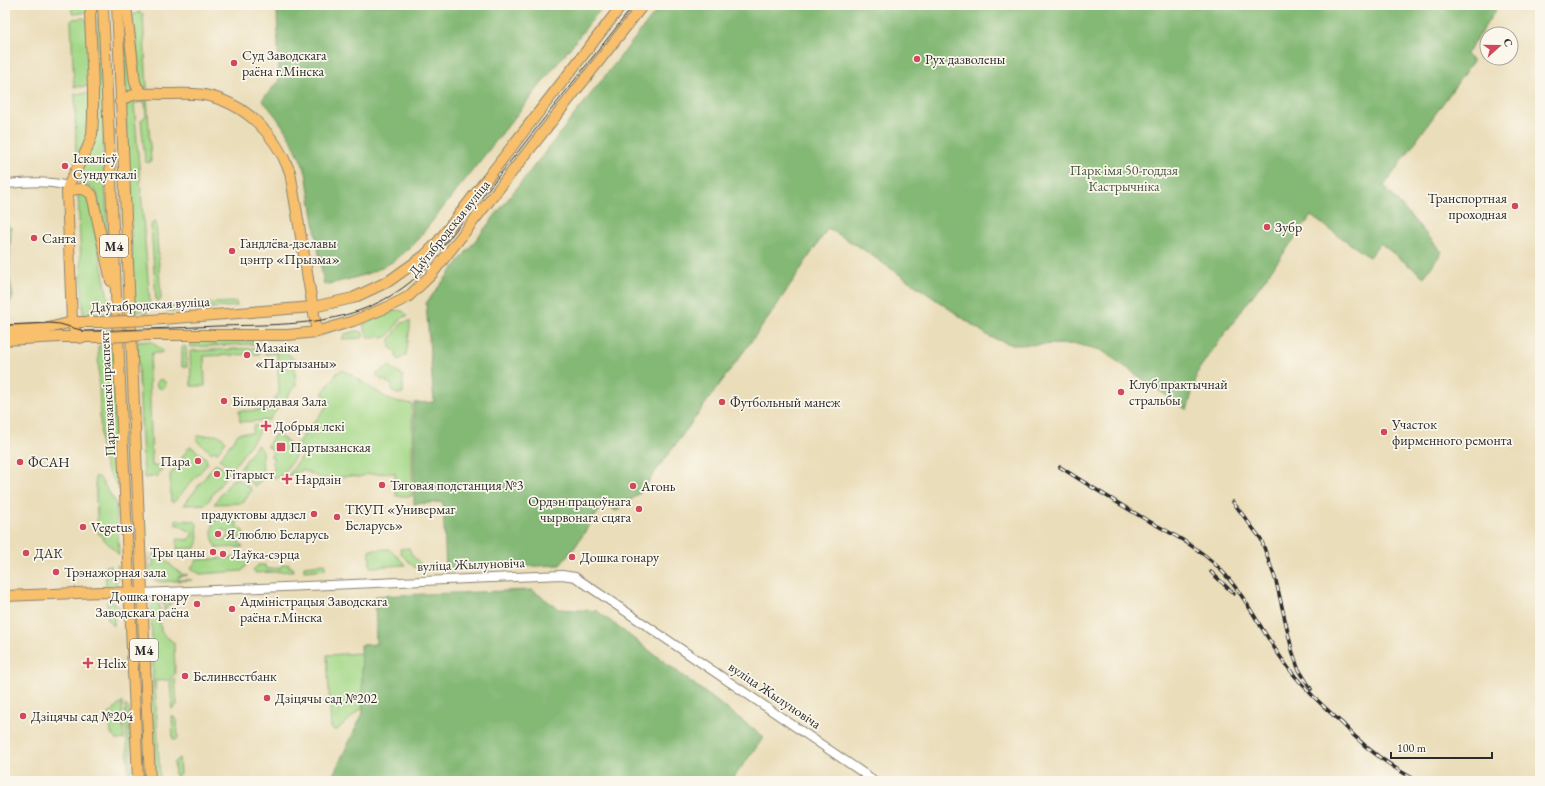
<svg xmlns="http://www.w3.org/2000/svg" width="1545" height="786" viewBox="0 0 1545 786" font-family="'EB Garamond',serif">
	<rect width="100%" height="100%" fill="#fbf7ec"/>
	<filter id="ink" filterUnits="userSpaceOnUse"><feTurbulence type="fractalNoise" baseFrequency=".025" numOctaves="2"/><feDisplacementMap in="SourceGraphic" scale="8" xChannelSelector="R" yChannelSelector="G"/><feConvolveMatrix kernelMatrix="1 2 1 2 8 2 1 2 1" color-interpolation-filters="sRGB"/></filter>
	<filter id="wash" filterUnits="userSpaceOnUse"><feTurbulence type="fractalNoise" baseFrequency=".012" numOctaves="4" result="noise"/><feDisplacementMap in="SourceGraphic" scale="16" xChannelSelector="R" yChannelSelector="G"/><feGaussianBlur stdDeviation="0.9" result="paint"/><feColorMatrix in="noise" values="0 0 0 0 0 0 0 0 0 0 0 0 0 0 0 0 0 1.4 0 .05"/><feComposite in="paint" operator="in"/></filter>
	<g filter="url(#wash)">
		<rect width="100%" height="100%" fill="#eaddb9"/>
		<g fill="#a4d888" stroke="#68825a" fill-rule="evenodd">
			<polygon points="72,5 89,5 88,11 83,13 72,14"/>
			<polygon points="122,6 137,92 126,94"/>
			<polygon points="140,12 143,14 147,89 141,87 139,83 135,28 132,27 134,14"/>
			<polygon points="101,13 103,135 108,241 106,240 97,194 92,188 79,184 79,172 96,134 98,124 97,17"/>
			<polygon points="84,18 87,20 91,86 74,87 71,21 73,19"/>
			<polygon points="91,93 88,135 76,162 75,94"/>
			<polygon points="147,97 151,161 148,163 145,161 141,120 146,116 145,102 134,103 150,304 148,312 146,314 145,310 135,313 125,105 128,98"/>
			<polygon points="78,193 81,193 87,196 90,204 111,314 83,314"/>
			<polygon points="156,221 161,299 158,302 156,299 151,225 153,222"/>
			<polygon points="236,302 237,306 189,310 188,306 191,304"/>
			<polygon points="180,306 182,308 182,311 173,312 162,309 165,307"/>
			<polygon points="394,310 403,311 408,316 403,317 387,337 369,338 363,325"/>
			<polygon points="410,321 410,327 406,355 399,360 396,357 396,352 390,347 390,339 402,323"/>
			<polygon points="357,331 362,332 364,336 362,338 342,339 345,334"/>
			<polygon points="191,340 253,340 253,344 190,347"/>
			<polygon points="151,341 163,351 161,353 152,353 149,373 152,466 166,466 166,467 161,468 161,471 158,472 158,476 144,478 137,342"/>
			<polygon points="113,345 119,490 106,468 101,452 98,346"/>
			<polygon points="183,346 186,347 187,367 182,367 182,348"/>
			<polygon points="265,347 279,347 294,359 296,385 269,420 240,422 239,411 266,410 279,393 277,353 265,354"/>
			<polygon points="259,348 259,354 204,356 205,386 191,386 190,351"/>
			<polygon points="389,366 401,374 403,376 403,393 398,394 392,391 392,385 383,380 381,380 376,374"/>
			<polygon points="342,370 345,371 390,400 412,404 412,496 396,496 395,473 368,474 359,477 351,476 323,479 303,470 288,476 305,452 296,445 330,402 323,395 323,392 338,372"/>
			<circle cx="161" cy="384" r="4.5"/>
			<polygon points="265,425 232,469 219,459 239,433 253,433 253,426"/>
			<polygon points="276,433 299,451 281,477 274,478 272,471 275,466 271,463 274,459 270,456 274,451 267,446"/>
			<polygon points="219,435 226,441 217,453 214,451 212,453 198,442 197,436"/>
			<polygon points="257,445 262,449 263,479 255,486 239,474 240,472 239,471"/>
			<polygon points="190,446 207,459 206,462 208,463 174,502 171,502 170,475"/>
			<polygon points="216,463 229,472 206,504 184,505"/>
			<polygon points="95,477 99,477 116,503 119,555 98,533"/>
			<polygon points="236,478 250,488 251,491 243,503 214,504 233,479 235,480"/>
			<path d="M240,518L236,525L244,532L238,541L243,547L217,548C211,539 210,528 216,519ZM223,529L230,534L225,540L218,535Z"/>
			<path d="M176,520L194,521L197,524L198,543L195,548L177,549V539L189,540L193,533C188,530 183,528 179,525H176Z"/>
			<polygon points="409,548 412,555 424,567 414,567 401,554 400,549"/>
			<polygon points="389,549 406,565 370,567 370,550"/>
			<path d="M157,553L181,574L188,575L178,577V580H192L160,582C146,579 149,566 148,554L149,567H153V554Z"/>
			<polygon points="243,557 249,562 242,571 200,574 191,568 197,560"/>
			<polygon points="289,564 289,567 292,567 293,571 255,573 253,571 258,565 265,565 266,569 281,568 282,565"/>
			<polygon points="325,564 325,569 304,571 304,566"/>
			<path d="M117,565H118C119,574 119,579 114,587H106L105,566H111L112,576H118Z"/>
			<path d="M162,598H175L164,611V602L159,603L161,632L174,643L175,674L169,680L155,681L160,781H156L152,705L153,666L151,610C152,602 155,599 162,598Z"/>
			<path d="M107,601C115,603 119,605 121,613L114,614V626L108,620Z"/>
			<polygon points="362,653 363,707 337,730 334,730 331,728 327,655"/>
			<polygon points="175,678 177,705 172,709 170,682"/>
			<polygon points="122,702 124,739 117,740 111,733 109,714"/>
			<polygon points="125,705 129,708 132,781 129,781"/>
			<polygon points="172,716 177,720 178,738 176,740 173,739"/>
			<polygon points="179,758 180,774 175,777 174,762"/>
		</g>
		<g fill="#83b874" stroke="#577250">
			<path d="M311,5H604L418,239C410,247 401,256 392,262C371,275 347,280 324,285L306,173C296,146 282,121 262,100L279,80L277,6Z"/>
			<polygon points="661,5 1493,5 1497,8 1466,55 1473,61 1384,186 1442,252 1424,277 1380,243 1369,257 1311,216 1199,369 1187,410 1101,350 1076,344 1013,345 990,337 864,250 828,228 769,317 640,493 616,511 604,503 575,547 560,565 446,570 443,502 414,504 414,403 434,402 426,303"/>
			<polygon points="5,222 11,228 9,276 13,296 9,304 5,303"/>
			<polygon points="532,590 559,609 597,611 764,737 731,781 330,781 363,713 361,645 376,644 375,596"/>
		</g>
	</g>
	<g filter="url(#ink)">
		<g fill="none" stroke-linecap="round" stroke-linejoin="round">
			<defs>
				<g id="minor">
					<path d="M5,184C26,183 47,180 68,186"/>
					<polyline points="142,593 562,575 575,577 875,781"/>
				</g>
				<g id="major">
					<polyline points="103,5 138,781"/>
					<polyline points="117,5 150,781"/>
					<polyline points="126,5 135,82 137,87 143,94"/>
					<path d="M120,102C132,91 149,94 164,94C177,94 191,93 204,95C246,103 275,134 290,172L317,332"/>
					<path d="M67,191C78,189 83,186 92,195L111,281"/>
					<polyline points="150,320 313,307 353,298 389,281 424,256 437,243 622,5"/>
					<polyline points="5,331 45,329 72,322 102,322"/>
					<polyline points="150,335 287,335 317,332 353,321 388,307 408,297 431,275 643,5"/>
					<polyline points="80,338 74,329 72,322 67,191 68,186 87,149 92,135 93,117 93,89 90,15 92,5"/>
					<polyline points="5,340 60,337 103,337"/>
					<polyline points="5,596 101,592 136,593"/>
				</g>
			</defs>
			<use href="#minor" stroke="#8a8472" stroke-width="10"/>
			<use href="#major" stroke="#8a8472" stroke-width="12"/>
			<use href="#minor" stroke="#fff" stroke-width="8"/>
			<use href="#major" stroke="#f8bf6c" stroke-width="10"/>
			<path stroke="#2b2b2b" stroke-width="1" d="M5,325L49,323L60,324L84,331C129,330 173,328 218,326C296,324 365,328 425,269L634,5"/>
			<defs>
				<g id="rail">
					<path d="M1060,467C1088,485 1116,502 1145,519C1171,533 1200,548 1220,569C1246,596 1262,632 1284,662C1301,686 1322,705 1344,725"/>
					<polyline points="1233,502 1261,539 1276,581 1292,650 1298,668 1311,689"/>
					<polyline points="1211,572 1234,594"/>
					<path d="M1341,722C1363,747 1389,766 1418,781"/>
				</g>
			</defs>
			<use href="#rail" stroke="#2b2b2b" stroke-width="3.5"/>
			<use href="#rail" stroke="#fbf7ec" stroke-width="2" stroke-dasharray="6" stroke-linecap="butt"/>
			<defs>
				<g id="major-bridge">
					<polyline points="102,322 150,320"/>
					<polyline points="103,337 150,335"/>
				</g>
			</defs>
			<use href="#major-bridge" stroke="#8a8472" stroke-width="12" stroke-linecap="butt"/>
			<use href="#major-bridge" stroke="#f8bf6c" stroke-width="10"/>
		</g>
	</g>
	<g fill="#d1495b" stroke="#fbf7ec" stroke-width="1.5">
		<circle cx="917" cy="59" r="4"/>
		<circle cx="234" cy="63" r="4"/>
		<circle cx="65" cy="166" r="4"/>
		<circle cx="1515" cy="206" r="4"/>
		<circle cx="1267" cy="227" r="4"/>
		<circle cx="34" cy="238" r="4"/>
		<circle cx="232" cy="251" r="4"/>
		<circle cx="247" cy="355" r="4"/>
		<circle cx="1121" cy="392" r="4"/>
		<circle cx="224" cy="401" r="4"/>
		<circle cx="722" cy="402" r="4"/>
		<path d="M264 420h4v4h4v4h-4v4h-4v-4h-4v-4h4z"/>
		<circle cx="1384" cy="432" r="4"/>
		<rect x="276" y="442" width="10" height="10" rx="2"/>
		<circle cx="198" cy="461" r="4"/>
		<circle cx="20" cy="462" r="4"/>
		<circle cx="217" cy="474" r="4"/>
		<path d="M285 473h4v4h4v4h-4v4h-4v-4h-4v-4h4z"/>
		<circle cx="382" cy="485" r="4"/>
		<circle cx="633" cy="486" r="4"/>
		<circle cx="639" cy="509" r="4"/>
		<circle cx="314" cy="514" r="4"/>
		<circle cx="337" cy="517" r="4"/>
		<circle cx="83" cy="527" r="4"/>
		<circle cx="218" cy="534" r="4"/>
		<circle cx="213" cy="552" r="4"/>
		<circle cx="26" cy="553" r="4"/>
		<circle cx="223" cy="554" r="4"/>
		<circle cx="572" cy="557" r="4"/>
		<circle cx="56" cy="572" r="4"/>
		<circle cx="197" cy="604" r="4"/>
		<circle cx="232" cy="609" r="4"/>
		<path d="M86 657h4v4h4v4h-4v4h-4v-4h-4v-4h4z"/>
		<circle cx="185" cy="676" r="4"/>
		<circle cx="267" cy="698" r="4"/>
		<circle cx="23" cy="716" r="4"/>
	</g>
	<g text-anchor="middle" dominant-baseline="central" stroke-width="3.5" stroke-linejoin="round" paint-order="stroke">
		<g fill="#fbf7ec" stroke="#696865" stroke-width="1">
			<rect x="100" y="235" width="28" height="22" rx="3"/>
			<rect x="130" y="639" width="28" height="22" rx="3"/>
		</g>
		<g font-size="13" font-weight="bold" fill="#2b2b2b">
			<text x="114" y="246">М4</text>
			<text x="144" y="650">М4</text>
		</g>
		<g font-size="14" fill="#2b2b2b" stroke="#fbf7ec" text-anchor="start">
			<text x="242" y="55">Суд Заводскага<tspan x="242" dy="16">раёна г.Мінска</tspan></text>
			<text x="925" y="59">Рух дазволены</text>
			<text x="73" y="158">Іскаліеў<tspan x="73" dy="16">Сундуткалі</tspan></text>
			<text x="1507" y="198" text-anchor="end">Транспортная<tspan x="1507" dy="16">проходная</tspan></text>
			<text x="1275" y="227">Зубр</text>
			<text x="42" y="238">Санта</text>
			<text x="240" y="243">Гандлёва-дзелавы<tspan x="240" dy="16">цэнтр «Прызма»</tspan></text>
			<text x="255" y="347">Мазаіка<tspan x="255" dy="16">«Партызаны»</tspan></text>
			<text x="1129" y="384">Клуб практычнай<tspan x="1129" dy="16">стральбы</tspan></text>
			<text x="232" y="401">Більярдавая Зала</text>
			<text x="730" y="402">Футбольный манеж</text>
			<text x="1392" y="424">Участок<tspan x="1392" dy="16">фирменного ремонта</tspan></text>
			<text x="274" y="426">Добрыя лекі</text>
			<text x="290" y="447">Партызанская</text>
			<text x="190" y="461" text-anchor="end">Пара</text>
			<text x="28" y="462">ФСАН</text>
			<text x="225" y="474">Гітарыст</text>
			<text x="295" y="479">Нардзін</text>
			<text x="390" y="485">Тяговая подстанция №3</text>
			<text x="641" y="486">Агонь</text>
			<text x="631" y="501" text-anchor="end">Ордэн працоўнага<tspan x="631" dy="16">чырвонага сцяга</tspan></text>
			<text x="345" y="509">ТКУП «Универмаг<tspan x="345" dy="16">Беларусь»</tspan></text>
			<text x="306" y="514" text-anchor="end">прадуктовы аддзел</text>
			<text x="91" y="527">Vegetus</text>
			<text x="226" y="534">Я люблю Беларусь</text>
			<text x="205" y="552" text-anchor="end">Тры цаны</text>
			<text x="34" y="553">ДАК</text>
			<text x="231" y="554">Лаўка-сэрца</text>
			<text x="580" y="557">Дошка гонару</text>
			<text x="64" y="572">Трэнажорная зала</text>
			<text x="189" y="596" text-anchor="end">Дошка гонару<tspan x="189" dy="16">Заводскага раёна</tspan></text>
			<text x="240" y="601">Адміністрацыя Заводскага<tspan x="240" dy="16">раёна г.Мінска</tspan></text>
			<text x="97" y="663">Helix</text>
			<text x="193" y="676">Белинвестбанк</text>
			<text x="275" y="698">Дзіцячы сад №202</text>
			<text x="31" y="716">Дзіцячы сад №204</text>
		</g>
		<g font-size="14" fill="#495642" stroke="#fbf7ec">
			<text x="1124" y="170">Парк імя 50-годдзя<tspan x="1124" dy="16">Кастрычніка</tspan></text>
		</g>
		<g font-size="14" fill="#2b2b2b" stroke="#fbf7ec">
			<text transform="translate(449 228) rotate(-51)">Даўгабродская вуліца</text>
			<text transform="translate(150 304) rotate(-3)">Даўгабродская вуліца</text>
			<text transform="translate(107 394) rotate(-93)">Партызанскі праспект</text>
			<text transform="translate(471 564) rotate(-2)">вуліца Жылуновіча</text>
			<text transform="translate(775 695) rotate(34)">вуліца Жылуновіча</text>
		</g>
	</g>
	<rect width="1545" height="786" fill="none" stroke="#fbf7ec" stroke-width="20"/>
	<g transform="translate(1499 46) rotate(69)"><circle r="19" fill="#fbf7ec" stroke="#a8a59f"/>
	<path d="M0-3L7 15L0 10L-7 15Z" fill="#d1495b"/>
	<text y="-6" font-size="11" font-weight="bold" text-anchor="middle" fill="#2b2b2b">С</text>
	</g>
	<path d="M1391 752v6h101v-6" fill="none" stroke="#2b2b2b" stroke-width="2"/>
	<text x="1397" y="752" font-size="12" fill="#2b2b2b" stroke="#fbf7ec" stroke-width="3" paint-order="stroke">100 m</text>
</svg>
